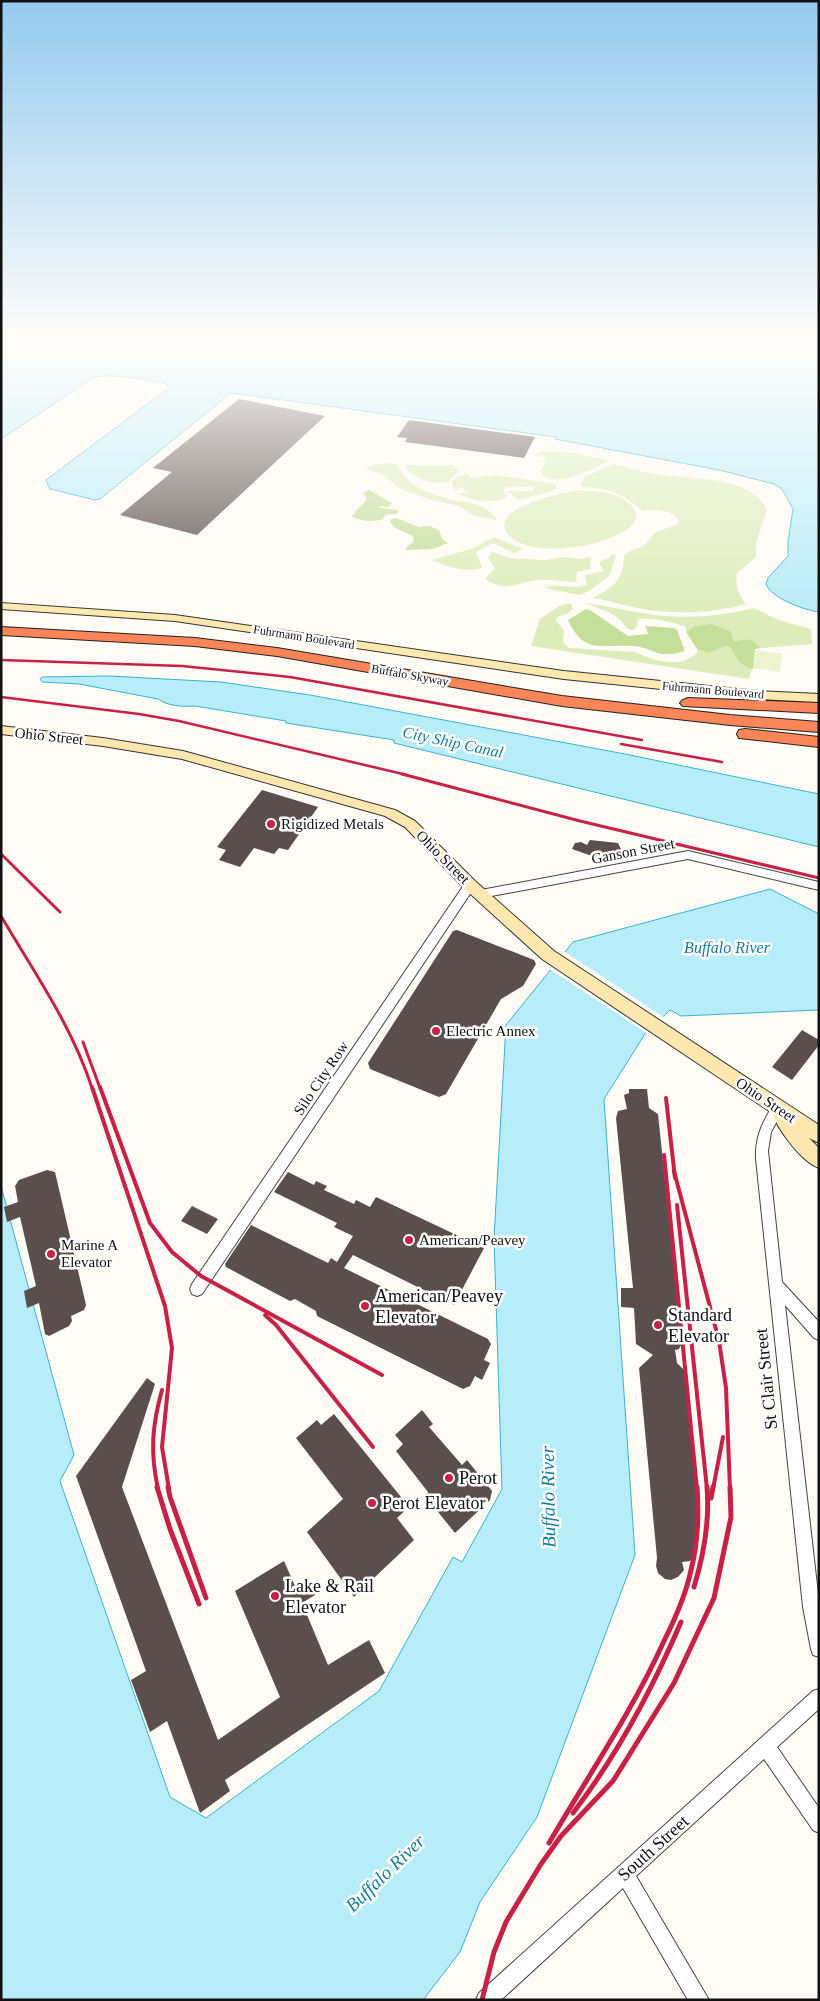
<svg xmlns="http://www.w3.org/2000/svg" width="820" height="2001" viewBox="0 0 820 2001" font-family="'Times New Roman',serif">
	<rect width="100%" height="100%" fill="#fffbf5"/>
	<g fill="#deecbb">
		<path d="M543,451L577,453L610,461C590,469 557,490 540,473L546,458L534,455Z"/>
		<path d="M386,463L396,464C402,473 408,481 417,487C428,493 441,497 453,500C472,504 485,503 497,520L474,516L459,506L435,501L402,490L381,474L366,469L373,465Z"/>
		<path d="M613,464C627,467 640,471 654,474C686,479 752,475 767,510L756,542V557L737,573C735,586 738,594 746,604C717,612 688,614 657,611C635,609 614,601 592,598C614,587 623,581 624,555L632,550L643,547L656,532L676,525L679,520C669,508 658,510 643,511C622,493 611,489 583,487L579,485L584,477Z"/>
		<polygon points="406,465 452,465 460,470 448,482 435,483 422,480 407,470"/>
		<path d="M466,474L472,478L496,475L551,483L556,485L557,488L553,491L518,500L508,491H532L535,487C532,486 511,487 505,487L503,492L508,496C493,506 471,500 456,493H470L461,487L455,491L452,482L458,476Z"/>
		<path d="M573,491C591,490 626,491 635,511C637,516 636,521 632,525C612,547 526,561 507,533C490,508 558,494 573,491Z"/>
		<path d="M494,537L523,549L514,553L493,543L476,552L482,568C463,573 449,567 432,560L471,549Z"/>
		<path d="M492,552L509,558L546,560L563,557L579,559L591,557L590,569L577,572L576,582C564,582 550,579 537,580C514,583 508,593 485,579L495,568L488,558Z"/>
		<path d="M612,554L616,556L609,576L589,591L579,595L545,588C556,582 574,590 587,585L585,575L604,571L599,563L603,560L609,558Z"/>
		<path d="M586,603C609,606 631,612 654,615C688,619 721,616 754,608L778,620L811,629L812,644L761,648L751,639L734,641L732,637L689,630L686,632V627C677,623 648,617 639,619L637,621V627L633,630C624,629 625,623 618,618C608,610 595,608 586,603Z"/>
		<path d="M566,604H571L573,609L568,613L557,617L556,620L564,631L563,642L569,648L635,652C653,660 679,670 697,653V649L709,653L726,646L730,647C736,658 739,665 752,669L749,679L531,646L540,619L559,606Z"/>
	</g>
	<g fill="#c5de9a">
		<path d="M369,490L392,503L388,507L380,506L379,508L397,510L398,513C394,516 391,513 386,515C380,518 388,518 380,520C371,522 359,521 352,516L367,499L363,493Z"/>
		<polygon points="396,518 419,527 430,526 439,530 442,539 448,543 433,549 406,550 406,548 414,541 413,536 395,528 390,522 391,519"/>
		<path d="M586,609L590,610L628,636L648,634L645,626L674,628L677,630L685,651C656,660 656,648 633,646C601,644 584,655 568,620Z"/>
		<path d="M711,624L730,631L734,641L751,639L761,648L755,649L753,669C739,666 736,658 730,647L726,646L709,653L697,649L686,632L694,627Z"/>
	</g>
	<polygon fill="#edf3ce" points="756,650 782,654 780,672 753,668"/>
	<g fill="#b7ecf9" stroke="#3ab2d3">
		<path d="M1,340H819V612C804,610 771,598 766,584L768,578L788,556V542L793,509L782,489L774,484L719,470L555,439L556,437L231,393L100,499L95,500L50,489L46,480L169,388L166,384C144,380 117,373 94,377L1,439Z"/>
		<path d="M109,676L221,682L310,695L625,754L819,794V847L394,743V740L286,723V721L195,706C184,707 167,706 158,699L79,684L42,682L40,679L42,677Z"/>
		<polygon points="770,889 819,914 819,1010 681,1016 670,1010 645,1034 604,1099 635,1555 537,1817 480,1902 460,1952 423,2000 1,2000 1,1186 74,1455 60,1481 170,1797 206,1818 379,1691 453,1557 462,1562 502,1489 494,1238 506,1025 573,942"/>
	</g>
	<polygon fill="#fffbf5" points="562,950 665,1018 648,1034 548,968"/>
	<g fill="#5a4f4c">
		<polygon points="239,399 325,416 197,535 120,515 172,472 153,468"/>
		<polygon points="409,420 535,437 524,458 405,442 407,438 397,437"/>
		<polygon points="262,790 318,807 288,850 279,848 274,854 254,848 240,867 219,860 226,850 217,847"/>
		<polygon points="590,840 618,843 624,855 603,860 572,849 575,843 581,842 587,845"/>
		<polygon points="457,930 534,960 536,964 523,986 501,999 446,1094 439,1097 370,1069 368,1063 453,931"/>
		<polygon points="802,1030 819,1040 819,1045 792,1080 772,1067"/>
		<polygon points="629,1089 647,1089 649,1108 658,1114 682,1343 679,1349 675,1350 677,1363 685,1371 698,1508 694,1555 690,1561 682,1562 684,1570 678,1577 671,1580 665,1579 658,1573 656,1566 657,1558 639,1368 653,1355 636,1344 634,1308 621,1307 621,1288 633,1288 616,1118 618,1111 627,1109 624,1095 629,1093"/>
		<polygon points="47,1170 55,1172 86,1305 84,1310 71,1316 72,1321 69,1326 49,1336 45,1334 39,1303 27,1308 24,1291 36,1286 20,1217 7,1222 4,1207 18,1202 15,1186 19,1180"/>
		<polygon points="288,1172 314,1185 316,1181 327,1186 324,1190 354,1204 356,1200 370,1207 376,1197 484,1248 454,1305 353,1255 344,1268 488,1339 491,1344 484,1360 490,1363 482,1380 475,1376 470,1386 463,1389 317,1316 316,1311 295,1299 290,1301 226,1267 225,1264 251,1225 328,1263 331,1258 337,1262 353,1236 334,1227 337,1223 274,1192"/>
		<polygon points="192,1206 218,1219 207,1234 181,1221"/>
		<polygon points="147,1378 155,1384 122,1487 218,1740 280,1697 235,1591 284,1561 298,1593 312,1585 315,1595 302,1603 328,1665 369,1640 385,1673 225,1780 230,1791 200,1813 167,1721 150,1732 131,1680 146,1671 76,1476"/>
		<polygon points="422,1410 433,1424 429,1427 462,1465 467,1460 492,1491 490,1500 455,1533 426,1497 428,1492 396,1451 403,1444 395,1435"/>
		<polygon points="334,1414 409,1507 397,1518 414,1540 354,1597 307,1532 343,1499 296,1438 317,1420 321,1425"/>
	</g>
	<g fill="none" stroke-linecap="round" stroke-linejoin="round">
		<defs>
			<g id="street">
				<polygon points="688,851 819,882 819,890 688,859 481,898 476,894 481,890"/>
				<polygon points="470,881 475,885 474,888 202,1294 197,1296 192,1294 190,1289 192,1284 466,882"/>
				<path d="M778,1103L782,1104L784,1108L771,1132L768,1151L782,1282L819,1322V1340L814,1338L785,1305L819,1603V1657L813,1655L811,1649L803,1607L756,1159C755,1138 762,1122 774,1104Z"/>
				<polygon points="819,1689 819,1709 777,1747 819,1808 819,1833 813,1830 764,1759 636,1876 709,2000 688,2000 623,1888 501,2000 476,2000 479,1993 813,1691"/>
			</g>
			<g id="secondary">
				<polygon points="1,603 175,615 564,671 758,691 819,694 819,702 758,699 564,679 175,621 1,609"/>
				<path d="M1,726L103,738L183,751L395,810L415,821L475,881L554,951L819,1125V1143L809,1138L819,1148V1168C802,1162 778,1130 772,1113L542,959L465,889L405,827L385,816L182,759L103,746L1,734Z"/>
			</g>
			<g id="highway">
				<polygon points="1,627 195,638 277,648 562,696 730,715 819,722 819,732 730,725 562,706 277,656 195,646 1,635"/>
				<polygon points="688,698 819,703 819,713 683,706 680,703 683,700"/>
				<polygon points="745,729 819,737 819,747 739,738 737,734 739,730"/>
			</g>
		</defs>
		<use href="#street" stroke="#444" stroke-width="2"/>
		<use href="#secondary" stroke="#333" stroke-width="2"/>
		<use href="#highway" stroke="#222" stroke-width="2"/>
		<use href="#street" fill="#fff" fill-rule="evenodd"/>
		<use href="#secondary" fill="#ffe8b0" fill-rule="evenodd"/>
		<use href="#highway" fill="#fa8558" fill-rule="evenodd"/>
		<g stroke="#c82147" stroke-width="2.5">
			<polyline points="1,660 182,666 290,677 642,740"/>
			<polyline points="1,697 139,714 179,721 407,775"/>
			<polyline points="621,744 722,762"/>
		</g>
		<g stroke="#c82147" stroke-width="3">
			<polyline points="402,774 580,821 819,878"/>
			<polyline points="1,854 60,912"/>
			<path d="M1,916C34,972 72,1026 92,1088"/>
			<polyline points="83,1042 100,1088"/>
		</g>
		<g stroke="#c82147" stroke-width="4">
			<polyline points="92,1087 165,1306 172,1348 162,1447 169,1489"/>
			<polyline points="100,1087 150,1223 172,1252 201,1276 382,1375"/>
			<polyline points="666,1098 675,1178"/>
			<polyline points="664,1155 697,1489"/>
			<polyline points="674,1171 719,1341 726,1388 730,1489"/>
			<polyline points="677,1205 707,1489"/>
			<polyline points="265,1315 276,1325 373,1447"/>
			<path d="M158,1489C150,1452 152,1426 162,1390"/>
			<polyline points="713,1489 723,1437"/>
		</g>
		<g stroke="#c82147" stroke-width="5">
			<polyline points="157,1487 170,1529 199,1604"/>
			<polyline points="168,1487 170,1497 206,1598"/>
			<polyline points="711,1498 713,1487"/>
			<path d="M694,1587C704,1554 710,1522 707,1487"/>
			<path d="M573,1813C618,1754 652,1690 681,1622"/>
			<path d="M549,1843C588,1776 632,1712 664,1641C675,1619 686,1595 691,1570C698,1543 699,1515 697,1487"/>
			<polyline points="482,2000 494,1952 506,1922 541,1864 561,1836 613,1781 674,1683 714,1598 731,1517 730,1487"/>
		</g>
	</g>
	<linearGradient id="sky" x2="0" y2="1"><stop stop-color="#94caef"/><stop offset="0.55" stop-color="#fffdfa"/><stop offset="1" stop-color="#fffdfa" stop-opacity="0"/></linearGradient>
	<rect width="820" height="620" fill="url(#sky)"/>
	<g fill="#c82147" stroke="#fff" stroke-width="2">
		<circle cx="271" cy="824" r="5"/>
		<circle cx="436" cy="1031" r="5"/>
		<circle cx="409" cy="1240" r="5"/>
		<circle cx="51" cy="1254" r="5"/>
		<circle cx="365" cy="1306" r="5"/>
		<circle cx="658" cy="1325" r="5"/>
		<circle cx="449" cy="1478" r="5"/>
		<circle cx="372" cy="1503" r="5"/>
		<circle cx="275" cy="1596" r="5"/>
	</g>
	<g text-anchor="middle" dominant-baseline="central" stroke-width="5" stroke-linejoin="round" paint-order="stroke">
		<g font-size="12" fill="#111" stroke="#fff">
			<text transform="translate(304 637) rotate(9)">Fuhrmann Boulevard</text>
			<text transform="translate(410 675) rotate(10)">Buffalo Skyway</text>
			<text transform="translate(713 690) rotate(5)">Fuhrmann Boulevard</text>
		</g>
		<g font-size="15" fill="#111" stroke="#fff">
			<text transform="translate(49 736) rotate(6)">Ohio Street</text>
			<text transform="translate(633 851) rotate(-11)">Ganson Street</text>
			<text transform="translate(443 857) rotate(45)">Ohio Street</text>
			<text transform="translate(321 1078) rotate(-56)">Silo City Row</text>
			<text transform="translate(766 1100) rotate(34)">Ohio Street</text>
		</g>
		<g font-size="15" fill="#111" stroke="#fff" text-anchor="start">
			<text x="281" y="824">Rigidized Metals</text>
			<text x="446" y="1031">Electric Annex</text>
			<text x="419" y="1240">American/Peavey</text>
			<text x="61" y="1245">Marine A<tspan x="61" dy="17">Elevator</tspan></text>
		</g>
		<g font-size="16" font-style="italic" fill="#137da2" stroke="#fff">
			<text transform="translate(453 742) rotate(12)">City Ship Canal</text>
			<text x="727" y="947">Buffalo River</text>
		</g>
		<g font-size="18" fill="#111" stroke="#fff" text-anchor="start">
			<text x="375" y="1296">American/Peavey<tspan x="375" dy="21">Elevator</tspan></text>
			<text x="668" y="1315">Standard<tspan x="668" dy="21">Elevator</tspan></text>
			<text x="459" y="1478">Perot</text>
			<text x="382" y="1503">Perot Elevator</text>
			<text x="285" y="1586">Lake &amp; Rail<tspan x="285" dy="21">Elevator</tspan></text>
		</g>
		<g font-size="18" fill="#111" stroke="#fff">
			<text transform="translate(766 1379) rotate(-96)">St Clair Street</text>
			<text transform="translate(653 1848) rotate(-42)">South Street</text>
		</g>
		<g font-size="19" font-style="italic" fill="#137da2" stroke="#fff">
			<text transform="translate(548 1497) rotate(-91)">Buffalo River</text>
			<text transform="translate(385 1873) rotate(-44)">Buffalo River</text>
		</g>
	</g>
	<rect width="820" height="2001" fill="none" stroke="#111111" stroke-width="5"/>
</svg>
